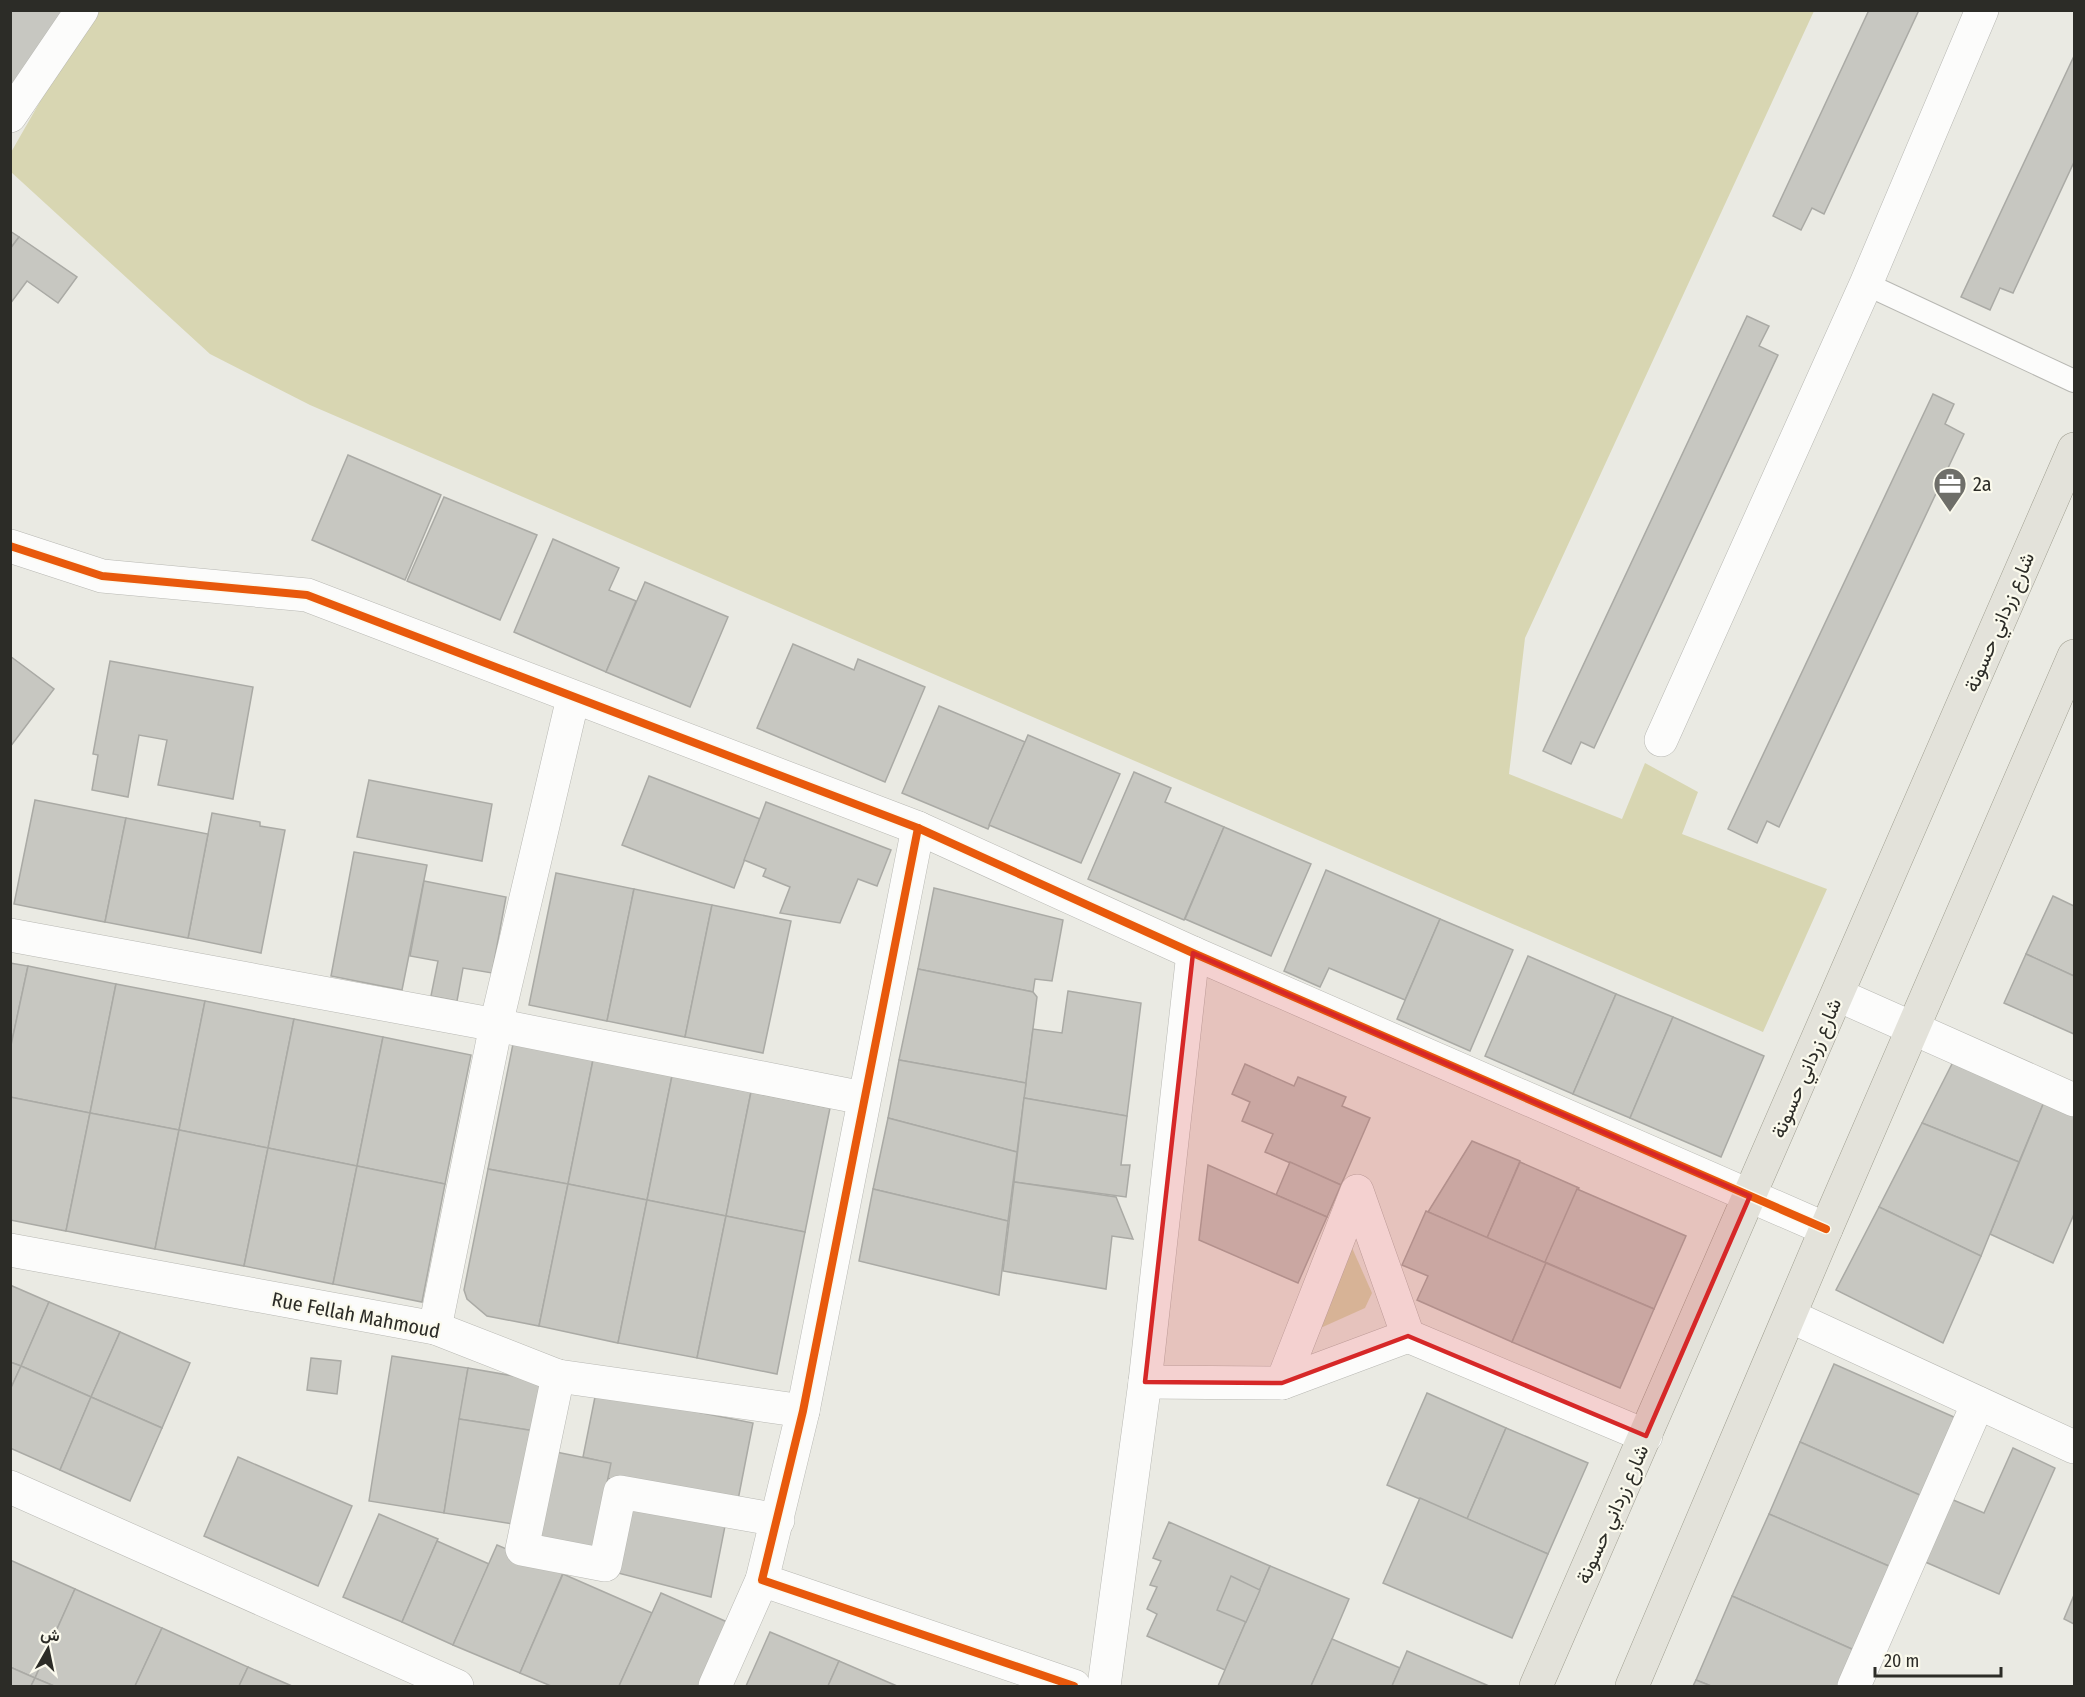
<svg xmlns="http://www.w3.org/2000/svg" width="2085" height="1697" viewBox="0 0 2085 1697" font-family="'Fira Sans Condensed',Vazirmatn,sans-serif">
	<rect width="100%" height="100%" fill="#eaeae3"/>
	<g fill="#d8d6b2">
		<polygon points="92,11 1814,11 1525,638 1509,774 1622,819 1645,763 1698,792 1682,834 1827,889 1763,1032 310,405 210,354 11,172 10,154"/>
		<polygon points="1349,1241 1372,1293 1365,1308 1316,1330"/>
	</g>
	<g fill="#c7c7c1" stroke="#aaaaa5" stroke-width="1.5">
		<polygon points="10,10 68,10 10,91"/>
		<polygon points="1869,10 1919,10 1824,214 1812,208 1801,230 1773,216"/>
		<polygon points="2074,56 2074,162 2013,293 2000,288 1990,310 1961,297"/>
		<polygon points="10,231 19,237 10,249"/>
		<polygon points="19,237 77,277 58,303 27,281 10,304 10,249"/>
		<polygon points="1747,316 1769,326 1759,346 1778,355 1594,748 1581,742 1571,764 1543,751"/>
		<polygon points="1933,394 1954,404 1945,424 1964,434 1779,827 1767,821 1757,843 1728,829"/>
		<polygon points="348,455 441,495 405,580 312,540"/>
		<polygon points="444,497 537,535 500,620 407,581"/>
		<polygon points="553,539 619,568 609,590 636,601 606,672 514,632"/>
		<polygon points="645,582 728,617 690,707 606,672"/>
		<polygon points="793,644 854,670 858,659 925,687 885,782 757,728"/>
		<polygon points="10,656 54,689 10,747"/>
		<polygon points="110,661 253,687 233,799 158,785 167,740 139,735 128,797 92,790 98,755 93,754"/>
		<polygon points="939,706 1025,742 988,829 902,793"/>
		<polygon points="1028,735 1120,774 1081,863 989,825"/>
		<polygon points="1134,772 1171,788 1165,802 1224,827 1184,920 1088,879"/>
		<polygon points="649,776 760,819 734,888 622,845"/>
		<polygon points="369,780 492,804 482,861 357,837"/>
		<polygon points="35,800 126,818 105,922 14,904"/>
		<polygon points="766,802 891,850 877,886 858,879 840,923 780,913 790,887 763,876 766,869 744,860"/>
		<polygon points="212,813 260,822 260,826 285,830 261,953 188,938"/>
		<polygon points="126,818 208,834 188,938 105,922"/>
		<polygon points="1224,827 1311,864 1271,956 1185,919"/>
		<polygon points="354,852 427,865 402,990 331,976"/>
		<polygon points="1326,870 1440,919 1405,1000 1329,968 1320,987 1284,971"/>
		<polygon points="556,873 634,889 607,1021 529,1005"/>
		<polygon points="424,881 506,897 492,973 463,968 457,1001 431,996 438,961 410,956"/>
		<polygon points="934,888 1063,920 1052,981 1035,979 1033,992 918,969"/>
		<polygon points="634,889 712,905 685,1037 607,1021"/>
		<polygon points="2053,896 2074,906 2074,976 2026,954"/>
		<polygon points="712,905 791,921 763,1053 685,1037"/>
		<polygon points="1440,919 1513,950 1470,1051 1397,1019"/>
		<polygon points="2026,954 2074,976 2074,1034 2004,1003"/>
		<polygon points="1528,956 1616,994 1573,1094 1485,1056"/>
		<polygon points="10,963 28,966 10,1050"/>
		<polygon points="28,966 116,984 90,1113 10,1097 10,1050"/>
		<polygon points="918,969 1033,992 1037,997 1026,1083 899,1060"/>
		<polygon points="116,984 205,1001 179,1130 90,1113"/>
		<polygon points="1068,991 1141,1003 1127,1116 1024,1098 1033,1029 1062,1033"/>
		<polygon points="1616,994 1673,1017 1630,1118 1573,1094"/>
		<polygon points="205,1001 294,1019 268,1148 179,1130"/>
		<polygon points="1673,1017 1764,1056 1721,1157 1630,1118"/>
		<polygon points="294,1019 383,1037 357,1166 268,1148"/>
		<polygon points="383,1037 471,1055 445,1184 357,1166"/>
		<polygon points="513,1044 593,1060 568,1184 488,1169"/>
		<polygon points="593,1060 672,1076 647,1200 568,1184"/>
		<polygon points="899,1060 1026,1083 1017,1152 888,1118"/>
		<polygon points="1954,1060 2044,1102 2019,1162 1922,1123"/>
		<polygon points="1245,1064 1294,1086 1298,1077 1346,1097 1342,1106 1370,1118 1341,1185 1265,1152 1273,1134 1242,1121 1250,1102 1232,1094"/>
		<polygon points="672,1076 751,1092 726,1216 647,1200"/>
		<polygon points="751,1092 830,1108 805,1232 726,1216"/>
		<polygon points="10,1097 90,1113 66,1231 10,1220"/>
		<polygon points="1024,1098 1127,1116 1121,1165 1130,1165 1126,1197 1014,1182"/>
		<polygon points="2044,1102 2074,1116 2074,1214 2053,1263 1990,1234"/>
		<polygon points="90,1113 179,1130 155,1249 66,1231"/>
		<polygon points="888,1118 1017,1152 1008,1221 873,1189"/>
		<polygon points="1922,1123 2019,1162 1981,1256 1879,1207"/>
		<polygon points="179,1130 268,1148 244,1266 155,1249"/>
		<polygon points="1472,1141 1520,1161 1487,1238 1428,1212"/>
		<polygon points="268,1148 357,1166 333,1284 244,1266"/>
		<polygon points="1290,1162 1341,1185 1327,1217 1276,1195"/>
		<polygon points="1520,1162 1579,1188 1546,1263 1487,1238"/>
		<polygon points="1208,1165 1327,1217 1298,1283 1199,1240"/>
		<polygon points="357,1166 445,1184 422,1302 333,1284"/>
		<polygon points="488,1169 568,1184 539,1326 487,1316 467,1299 464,1290"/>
		<polygon points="1014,1182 1116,1197 1133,1239 1112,1236 1106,1289 1003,1271"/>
		<polygon points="568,1184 647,1200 618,1343 539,1326"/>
		<polygon points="873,1189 1008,1221 999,1295 859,1261"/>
		<polygon points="1577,1189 1686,1236 1654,1309 1545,1262"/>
		<polygon points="647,1200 726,1216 697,1358 618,1343"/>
		<polygon points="1879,1207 1981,1256 1943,1343 1836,1290"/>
		<polygon points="1426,1211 1546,1263 1512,1342 1417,1300 1428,1276 1402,1265"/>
		<polygon points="726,1216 805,1232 777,1374 697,1358"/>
		<polygon points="1546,1263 1654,1309 1620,1388 1512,1342"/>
		<polygon points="10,1285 49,1302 21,1366 10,1362"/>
		<polygon points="49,1302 120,1332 91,1397 21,1366"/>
		<polygon points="120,1332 190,1363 162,1428 91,1397"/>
		<polygon points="392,1356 468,1368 444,1513 369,1501"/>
		<polygon points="311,1358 341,1361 337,1394 307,1390"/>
		<polygon points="10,1362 21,1366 10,1390"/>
		<polygon points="1834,1364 1956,1418 1922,1496 1800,1442"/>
		<polygon points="21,1366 91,1397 60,1470 10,1448 10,1390"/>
		<polygon points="468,1368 542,1381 535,1431 459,1419"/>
		<polygon points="596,1392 753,1423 737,1505 606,1478 609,1463 583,1457"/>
		<polygon points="1427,1393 1506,1428 1467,1519 1387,1485"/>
		<polygon points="91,1397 162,1428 130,1501 60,1470"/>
		<polygon points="459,1419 535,1431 519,1525 444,1513"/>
		<polygon points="1506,1428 1588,1463 1548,1554 1467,1519"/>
		<polygon points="1800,1442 1922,1496 1891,1567 1769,1514"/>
		<polygon points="2013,1448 2055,1468 1999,1594 1923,1561 1951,1499 1984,1513"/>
		<polygon points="556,1452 611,1463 592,1557 537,1547"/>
		<polygon points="238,1457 352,1506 318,1586 204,1536"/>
		<polygon points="632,1498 727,1516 711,1597 618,1573"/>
		<polygon points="1420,1498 1548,1554 1512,1638 1383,1583"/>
		<polygon points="379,1514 438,1539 402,1622 343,1597"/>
		<polygon points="1769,1514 1891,1567 1854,1650 1732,1596"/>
		<polygon points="1169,1522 1270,1566 1225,1670 1147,1636 1157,1614 1147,1609 1157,1587 1150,1585 1161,1561 1153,1558"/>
		<polygon points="437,1541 489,1564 453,1645 402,1622"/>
		<polygon points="497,1545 563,1573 520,1673 453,1645"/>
		<polygon points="10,1560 75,1589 35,1678 10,1667"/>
		<polygon points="1270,1566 1349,1599 1332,1639 1311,1686 1218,1686"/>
		<polygon points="563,1574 652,1613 619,1686 551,1686 520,1673"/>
		<polygon points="1231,1576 1260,1590 1246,1622 1217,1610"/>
		<polygon points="75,1589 162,1628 135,1686 54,1686 35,1678"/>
		<polygon points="661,1593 734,1625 706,1686 619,1686"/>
		<polygon points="2074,1595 2074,1624 2064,1619"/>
		<polygon points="1732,1596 1854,1650 1838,1686 1711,1686 1696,1680"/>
		<polygon points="162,1628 248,1667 239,1686 135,1686"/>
		<polygon points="770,1632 839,1661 828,1686 746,1686"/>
		<polygon points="1332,1639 1400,1668 1392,1686 1311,1686"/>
		<polygon points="1407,1651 1489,1686 1392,1686"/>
		<polygon points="839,1661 897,1686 828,1686"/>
		<polygon points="10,1667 35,1678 31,1686 10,1686"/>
		<polygon points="248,1667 292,1686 239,1686"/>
		<polygon points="35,1678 54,1686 31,1686"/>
		<polygon points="1696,1680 1711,1686 1693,1686"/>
	</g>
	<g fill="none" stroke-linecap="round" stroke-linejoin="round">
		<defs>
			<polyline id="service" points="1866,284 2074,381"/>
			<g id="minor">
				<polyline points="10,116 82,10"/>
				<polyline points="10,546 102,576 307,595 918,828 1193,953 1826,1229"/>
				<polyline points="1661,740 1866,284 1982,10"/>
				<polyline points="918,828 803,1411 762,1580 1074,1686"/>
				<polyline points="10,935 496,1025 863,1098"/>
				<polyline points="10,1250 435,1328 558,1376 803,1411"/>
				<polyline points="1790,1316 2074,1447"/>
				<polyline points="435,1328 496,1025 573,698"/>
				<polyline points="558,1376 522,1549 605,1565 620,1492 778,1520"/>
				<polyline points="1145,1382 1282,1383 1408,1336 1646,1436"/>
				<polyline points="1282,1383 1357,1191 1408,1336"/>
				<polyline points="10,1487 457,1686"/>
				<polyline points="715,1686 762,1580"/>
				<polyline points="1104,1686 1145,1382 1193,953"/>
				<polyline points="1854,1686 1978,1403"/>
			</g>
			<polyline id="tertiary" points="1838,995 2074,1100"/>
			<g id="primary">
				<polyline points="1536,1686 2074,449"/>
				<polyline points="1632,1686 1826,1229 2074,656"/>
			</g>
		</defs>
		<use href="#service" stroke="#b8b8b3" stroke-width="24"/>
		<use href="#minor" stroke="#b8b8b3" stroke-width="34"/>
		<use href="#tertiary" stroke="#b8b8b3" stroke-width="34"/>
		<use href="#primary" stroke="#a09f91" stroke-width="34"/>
		<use href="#service" stroke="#fcfcfb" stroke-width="22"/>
		<use href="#minor" stroke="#fcfcfb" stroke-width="33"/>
		<use href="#tertiary" stroke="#fcfcfb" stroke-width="33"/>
		<use href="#primary" stroke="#e3e2da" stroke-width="33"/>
		<defs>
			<g id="cycleway">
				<polyline points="10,546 102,576 307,595 918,828 1193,953 1826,1229"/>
				<polyline points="918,828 803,1411 762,1580 1074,1686"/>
			</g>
		</defs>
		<use href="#cycleway" stroke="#fbfaed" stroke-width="11"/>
		<use href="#cycleway" stroke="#e8590c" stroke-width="8"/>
	</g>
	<path fill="#d62828" fill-opacity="0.2" stroke="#d62828" stroke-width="4.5" stroke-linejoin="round" d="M1193,953L1750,1196L1646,1436L1408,1336L1282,1383L1145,1382Z"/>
	<defs>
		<symbol id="office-pin" viewBox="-11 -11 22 30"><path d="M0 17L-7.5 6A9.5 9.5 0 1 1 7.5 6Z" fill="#6e6e69" stroke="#fbfaed"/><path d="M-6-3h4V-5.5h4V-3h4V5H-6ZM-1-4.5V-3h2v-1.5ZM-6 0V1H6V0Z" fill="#fff"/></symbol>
	</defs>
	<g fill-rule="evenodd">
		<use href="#office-pin" x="1931" y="465" width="38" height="52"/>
	</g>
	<g text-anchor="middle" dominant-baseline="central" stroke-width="4.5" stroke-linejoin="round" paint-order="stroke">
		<g font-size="20" fill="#2c2c27" stroke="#fbfaed" text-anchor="start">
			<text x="1973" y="484">2a</text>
		</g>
		<g font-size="20" fill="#2c2c27" stroke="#fbfaed">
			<text transform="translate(1999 622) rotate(-67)">شارع زرداني حسونة</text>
			<text transform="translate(1806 1068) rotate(-67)">شارع زرداني حسونة</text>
			<text transform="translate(356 1315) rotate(11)">Rue Fellah Mahmoud</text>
			<text transform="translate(1612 1514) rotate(-66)">شارع زرداني حسونة</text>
		</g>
	</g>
	<rect width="2085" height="1697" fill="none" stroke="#2c2c27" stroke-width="24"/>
	<g transform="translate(48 1649) rotate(9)" stroke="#fbfaed" stroke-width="4.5" paint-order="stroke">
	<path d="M0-4.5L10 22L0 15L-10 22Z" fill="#2c2c27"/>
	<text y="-9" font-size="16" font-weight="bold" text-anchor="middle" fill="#2c2c27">ش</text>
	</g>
	<path d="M1875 1667v9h126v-9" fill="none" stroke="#2c2c27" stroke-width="3"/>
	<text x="1884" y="1667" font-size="18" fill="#2c2c27" stroke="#fbfaed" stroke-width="4.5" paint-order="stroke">20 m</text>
</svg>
